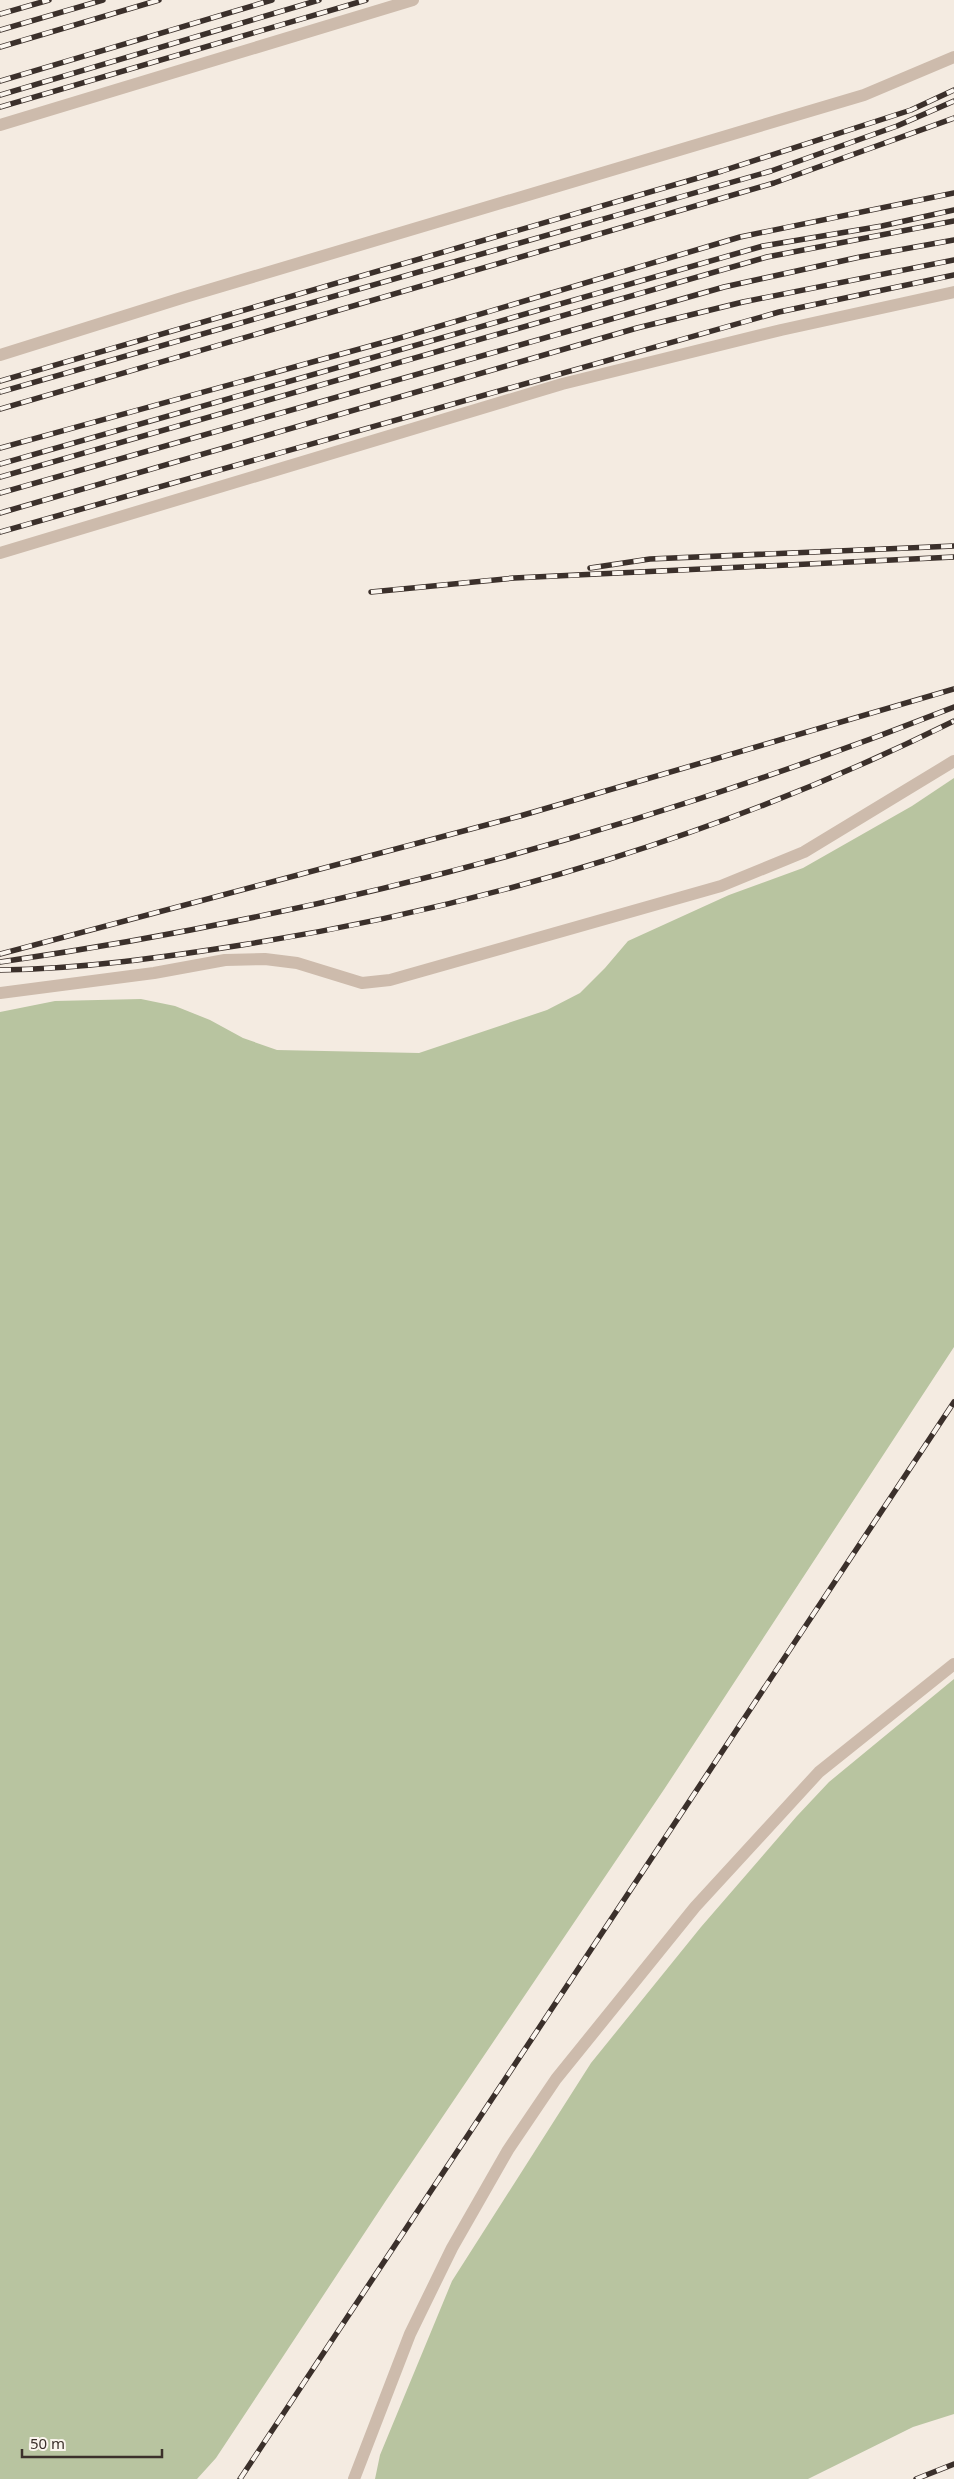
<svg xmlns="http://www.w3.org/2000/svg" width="954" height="2479" viewBox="0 0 954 2479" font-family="'Noto Sans',sans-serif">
	<rect width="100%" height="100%" fill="#f4ebe1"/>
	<g fill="#b8c4a0">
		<polygon points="954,778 954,1347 665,1788 385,2202 216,2458 197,2479 0,2479 0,1012 55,1001 141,999 175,1006 210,1020 243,1038 277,1050 419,1053 547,1010 580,993 605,968 628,941 729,895 803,868 912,806"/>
		<polygon points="954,1679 954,2414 913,2427 808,2479 375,2479 380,2455 452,2281 591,2063 701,1927 797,1816 829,1782"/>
	</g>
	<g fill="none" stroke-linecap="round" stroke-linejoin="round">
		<g stroke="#cdbbac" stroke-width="12">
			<polyline points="0,125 413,0"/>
			<polyline points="0,355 185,297 864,95 954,57"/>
			<polyline points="0,553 562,384 781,330 954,292"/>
			<polyline points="0,993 154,973 225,960 265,959 297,963 362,983 390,980 721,886 804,852 954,761"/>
			<polyline points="354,2479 410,2334 452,2248 508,2150 556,2079 695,1907 819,1772 954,1664"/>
		</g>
		<defs>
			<g id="rail">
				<polyline points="0,14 49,0"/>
				<polyline points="0,30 103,0"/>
				<polyline points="0,47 159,0"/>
				<polyline points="0,81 272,0"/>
				<polyline points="0,95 319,0"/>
				<polyline points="0,107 366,0"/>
				<polyline points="0,381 722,171 911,110 954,90"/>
				<polyline points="0,392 771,171 897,126 954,101"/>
				<polyline points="0,409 774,183 954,118"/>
				<polyline points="0,448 403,337 740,237 954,193"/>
				<polyline points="0,464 763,246 882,226 954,210"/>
				<polyline points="0,477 767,257 954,221"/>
				<polyline points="0,493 724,287 860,257 954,240"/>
				<polyline points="0,513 637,328 743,302 954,260"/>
				<polyline points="0,532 779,312 954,275"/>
				<polyline points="590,568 650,559 954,546"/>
				<polyline points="371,592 514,578 954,557"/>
				<polyline points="0,954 520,816 954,689"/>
				<path d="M0,962C326,915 648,828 954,707"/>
				<path d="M0,970C83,969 166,957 248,944C491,905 733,831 954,721"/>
				<polyline points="240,2479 954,1402"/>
				<polyline points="916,2479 954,2464"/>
			</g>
		</defs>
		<use href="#rail" stroke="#3b302b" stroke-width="5.5"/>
		<use href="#rail" stroke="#fbf5ee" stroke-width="4" stroke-dasharray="11" stroke-linecap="butt"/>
	</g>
	<path d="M22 2449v8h140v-8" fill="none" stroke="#3b302b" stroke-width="2.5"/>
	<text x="30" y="2449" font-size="15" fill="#3b302b" stroke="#fbf5ee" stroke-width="4" paint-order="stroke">50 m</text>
</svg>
